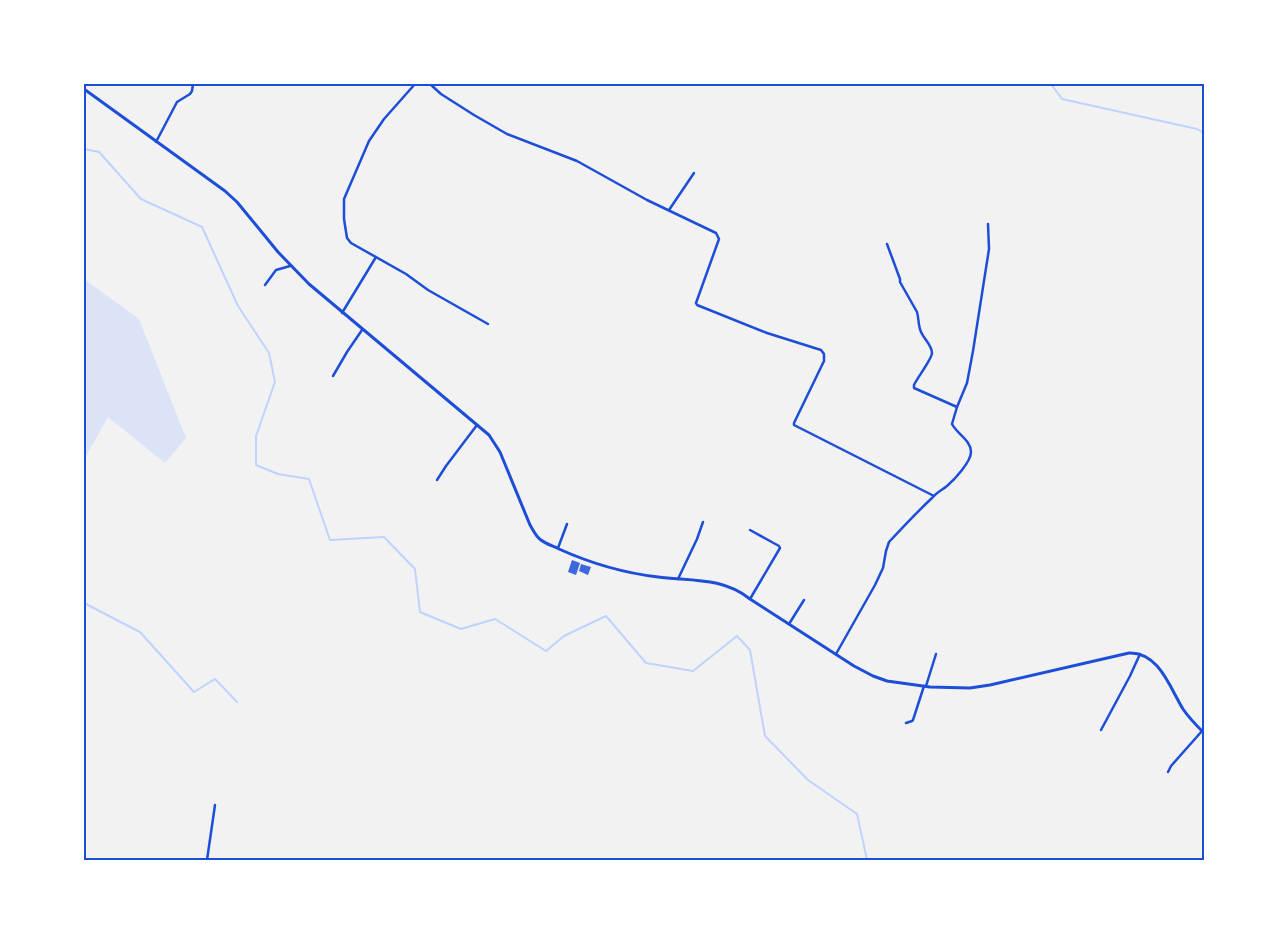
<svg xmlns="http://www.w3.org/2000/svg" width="1288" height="944" viewBox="0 0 1288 944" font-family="Raleway,sans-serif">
	<rect width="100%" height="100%" fill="#f2f2f2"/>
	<polygon fill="#dbe4f7" points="84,279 139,319 186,438 165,463 108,417 86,456 84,455"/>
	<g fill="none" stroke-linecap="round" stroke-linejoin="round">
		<g stroke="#bfd3fe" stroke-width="2">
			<polyline points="1051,84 1062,99 1197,129 1204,133"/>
			<polyline points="84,149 99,152 141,199 202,227 238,306 269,353 275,382 256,436 256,465 278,474 309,479 330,540 384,537 415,569 420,612 461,629 495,619 546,651 564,636 606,616 646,663 693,671 737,636 750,650 765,736 808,780 857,814 867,860"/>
			<polyline points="84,603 140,632 194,692 215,679 237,702"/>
		</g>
	</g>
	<g fill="#3d67dc">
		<polygon points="572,560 580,563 576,575 568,572"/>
		<polygon points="581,564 591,567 588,575 579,571"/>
	</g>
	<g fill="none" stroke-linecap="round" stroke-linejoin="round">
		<g stroke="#1d4ed8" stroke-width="2.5">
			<polyline points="415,84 384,119 369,141 344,199 344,219 347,238 351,243 406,274 428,290 488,324"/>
			<polyline points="430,84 441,94 474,115 507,134 577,161 647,200 716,233 719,239 696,303 697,305 767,333 821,350 824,354 824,361 794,423 794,425 934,496"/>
			<polyline points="156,142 177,102 190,94 192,91 193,84"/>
			<polyline points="669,210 694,173"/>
			<path d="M887,244L900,279V282L917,312C919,319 918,325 921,332C924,339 932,345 932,353C932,359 917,378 914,385V388L957,407"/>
			<polyline points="265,285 276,270 290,266"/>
			<polyline points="342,313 376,257"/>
			<polyline points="333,376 347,352 362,330"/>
			<polyline points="437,480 446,466 477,425"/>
			<polyline points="750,530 779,546 780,548 750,599"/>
			<polyline points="558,548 567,524"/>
			<polyline points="678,579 697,539 703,522"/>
			<polyline points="789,624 804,600"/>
			<path d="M836,654L875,585L883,568L886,551L889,542C903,527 917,512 932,498C936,493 942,490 947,486C954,480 971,462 971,452C971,440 957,434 952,424L957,407L967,383L973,351L989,249L988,224"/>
			<polyline points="926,686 936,654"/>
			<polyline points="906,723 912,721 913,720 924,686"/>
			<polyline points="1101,730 1130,676 1140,654"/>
			<polyline points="1168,772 1171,766 1202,731"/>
			<polyline points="207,860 215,805"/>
		</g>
		<path stroke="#1d4ed8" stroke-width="3" d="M84,89L225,191L237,202L278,252L309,284L489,435L500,452L530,525C533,530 536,537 541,540C546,544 553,546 559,549C590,563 624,573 658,577C690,581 723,577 750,599L854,666L873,676L887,681L930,687L970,688L990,685L1129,653C1159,652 1170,688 1183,709C1189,718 1197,726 1204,733"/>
	</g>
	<rect width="1288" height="944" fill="none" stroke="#ffffff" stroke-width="170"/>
	<rect x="85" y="85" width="1118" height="774" fill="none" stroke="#1d4ed8" stroke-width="2"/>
</svg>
